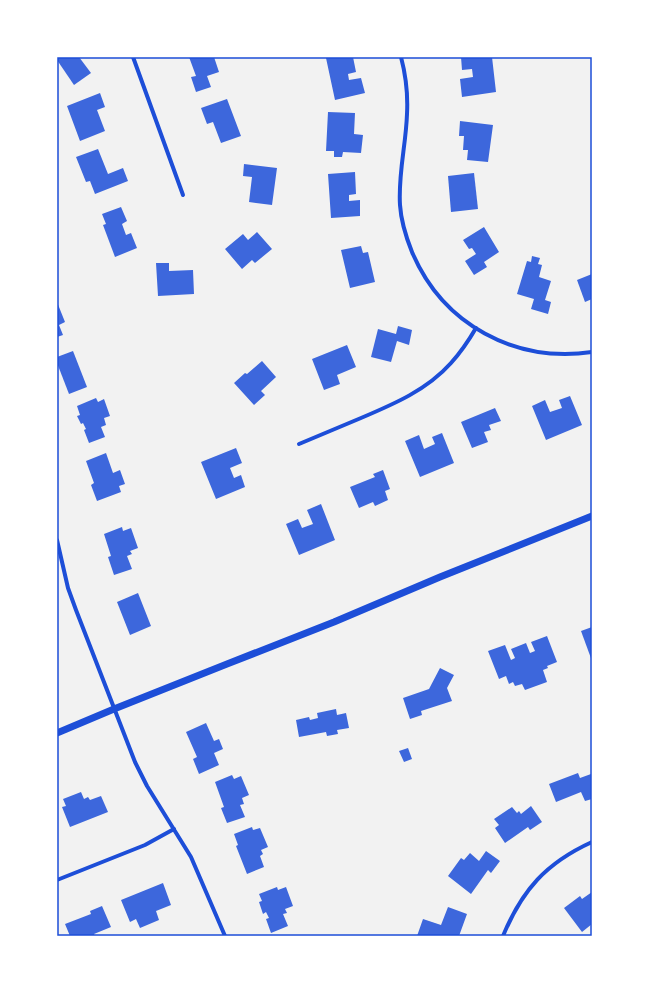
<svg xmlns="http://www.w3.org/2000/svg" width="649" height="993" viewBox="0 0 649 993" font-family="Inter,sans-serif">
	<rect width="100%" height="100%" fill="#f2f2f2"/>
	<g fill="#3d67dc">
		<polygon points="57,57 79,57 91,73 74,85 57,60"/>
		<polygon points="189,57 214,57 219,72 207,76 211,87 196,92 191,77 196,76"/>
		<polygon points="330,57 353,57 356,72 348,74 349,80 361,78 365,93 335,100 326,58"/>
		<polygon points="461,57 492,57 496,92 462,97 460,79 473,77 472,69 462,70"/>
		<polygon points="100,93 105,107 97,110 105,131 80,141 67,106"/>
		<polygon points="227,99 241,136 221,143 213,122 207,124 201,108"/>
		<polygon points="328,112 355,113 354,134 363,135 361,153 343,152 342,157 334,157 334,151 326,151"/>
		<polygon points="460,121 493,125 488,162 467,160 468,150 463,150 464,136 459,136"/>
		<polygon points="98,149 108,174 123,168 128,181 95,194 90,181 86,182 76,157"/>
		<polygon points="244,164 277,168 272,205 249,202 252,177 243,176"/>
		<polygon points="355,172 356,194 349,195 349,201 360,200 360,216 331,218 328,174"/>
		<polygon points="474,173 478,209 451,212 448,176"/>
		<polygon points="121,207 127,221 122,224 126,235 131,233 137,248 115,257 103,225 106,224 102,214"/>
		<polygon points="484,227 499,252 484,262 487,267 474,275 465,261 476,254 472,248 469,249 463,240"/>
		<polygon points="257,232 272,249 255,263 252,260 242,269 225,249 243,234 248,240"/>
		<polygon points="361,246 363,253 368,252 375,282 350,288 341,250"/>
		<polygon points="532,256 540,258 538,264 542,265 539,277 551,281 545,300 551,302 548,314 531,309 534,299 517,294 527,261 531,262"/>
		<polygon points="156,263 169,263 169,271 193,270 194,294 158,296"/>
		<polygon points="592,274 592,299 585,302 577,280"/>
		<polygon points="57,302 65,322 59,325 63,335 57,337"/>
		<polygon points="398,326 412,330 409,345 397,341 391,362 371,357 378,329 396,334"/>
		<polygon points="347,345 356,367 337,375 340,384 324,390 312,359"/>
		<polygon points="73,351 87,387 69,394 57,363 57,357"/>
		<polygon points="262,361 276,377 261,391 265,395 254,405 234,383 245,373 247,374"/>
		<polygon points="570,396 582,425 546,440 532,406 545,400 550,412 562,408 559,400"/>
		<polygon points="96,398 98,402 104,399 110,416 104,418 106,425 101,427 105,437 89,443 84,430 86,429 83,423 81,424 77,416 80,415 77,406"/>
		<polygon points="495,408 501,421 489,425 491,430 484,432 488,442 472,448 461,422"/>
		<polygon points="442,433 454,463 420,477 405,441 419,435 424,449 435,444 432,437"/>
		<polygon points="236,448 242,463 230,468 234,478 241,475 245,487 216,499 201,462"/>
		<polygon points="106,453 113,473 120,470 125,484 119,486 121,492 97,501 91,485 94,483 86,461"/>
		<polygon points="383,470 390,489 385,491 388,500 375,506 373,502 359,508 350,487 375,477 373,474"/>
		<polygon points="321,504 335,540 299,555 286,524 298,519 302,528 313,524 307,510"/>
		<polygon points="122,527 123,531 131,528 138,548 130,551 132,554 127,556 132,569 114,575 108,557 111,556 104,534"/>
		<polygon points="138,593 151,626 130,635 117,602"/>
		<polygon points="592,627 592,661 581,631"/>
		<polygon points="547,636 557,662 547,666 548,668 543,670 547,682 525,690 522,684 515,686 513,682 509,684 506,676 499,679 488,651 505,645 511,660 515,658 511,649 526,643 530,653 535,651 531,642"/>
		<polygon points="440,668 454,675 447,688 452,701 421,711 422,715 410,719 403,698 429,689"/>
		<polygon points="336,709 337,715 346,713 349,728 337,730 338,734 327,736 326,732 299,737 296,720 309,717 310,720 318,718 317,713"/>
		<polygon points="206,723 214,741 219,739 223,749 214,753 219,765 199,774 193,759 197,757 186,732"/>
		<polygon points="408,748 412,759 404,762 399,751"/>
		<polygon points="578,773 580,778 591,774 592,799 585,801 581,792 556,802 549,784"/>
		<polygon points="232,775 234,779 241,776 249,795 242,798 244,804 240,805 245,817 227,823 221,808 224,807 215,782"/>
		<polygon points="81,792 84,799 88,797 90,800 101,796 108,812 70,827 62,807 66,806 63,799"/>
		<polygon points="531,806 542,822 530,830 528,827 505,843 495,828 499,825 494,819 512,807 517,813 519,811 521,814"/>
		<polygon points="252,827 253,830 260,828 268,847 261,850 263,854 260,856 264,867 247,874 236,846 238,845 234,834"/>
		<polygon points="486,851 500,861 491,873 488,870 471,894 448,876 461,858 464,860 470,853 479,861"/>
		<polygon points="163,883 171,905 156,911 159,920 140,928 136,919 130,922 121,900"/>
		<polygon points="277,887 278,890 286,887 293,906 285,909 287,913 283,914 288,926 271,933 266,919 269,918 266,912 263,914 259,902 262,901 259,894"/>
		<polygon points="592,892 592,924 582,932 564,908 580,896 582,899"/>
		<polygon points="102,906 111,927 94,934 95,936 70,936 65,924 91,914 90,911"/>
		<polygon points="448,907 467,914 459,936 417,936 423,919 441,925"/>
	</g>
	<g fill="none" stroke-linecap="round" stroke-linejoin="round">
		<g stroke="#1d4ed8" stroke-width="4">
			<polyline points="133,57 183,195"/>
			<path d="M401,57C406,76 408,95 407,114C406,145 398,174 400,205C401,221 406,237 412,252C443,325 515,363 592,352"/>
			<path d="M299,444C320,435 340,427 361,418C394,404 427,390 451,363C461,352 469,340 476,328"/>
			<polyline points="57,540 68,588 76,610 135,762 147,786 191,857 225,936"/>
			<polyline points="57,880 145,845 174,829"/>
			<path d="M503,936C522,890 546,863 592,842"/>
		</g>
		<polyline stroke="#1d4ed8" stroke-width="7" points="57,733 114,709 227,664 334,622 440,577 592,516"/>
	</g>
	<rect width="649" height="993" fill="none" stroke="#ffffff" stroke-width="116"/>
	<rect x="58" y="58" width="533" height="877" fill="none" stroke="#1d4ed8" stroke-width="1.5"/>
</svg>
